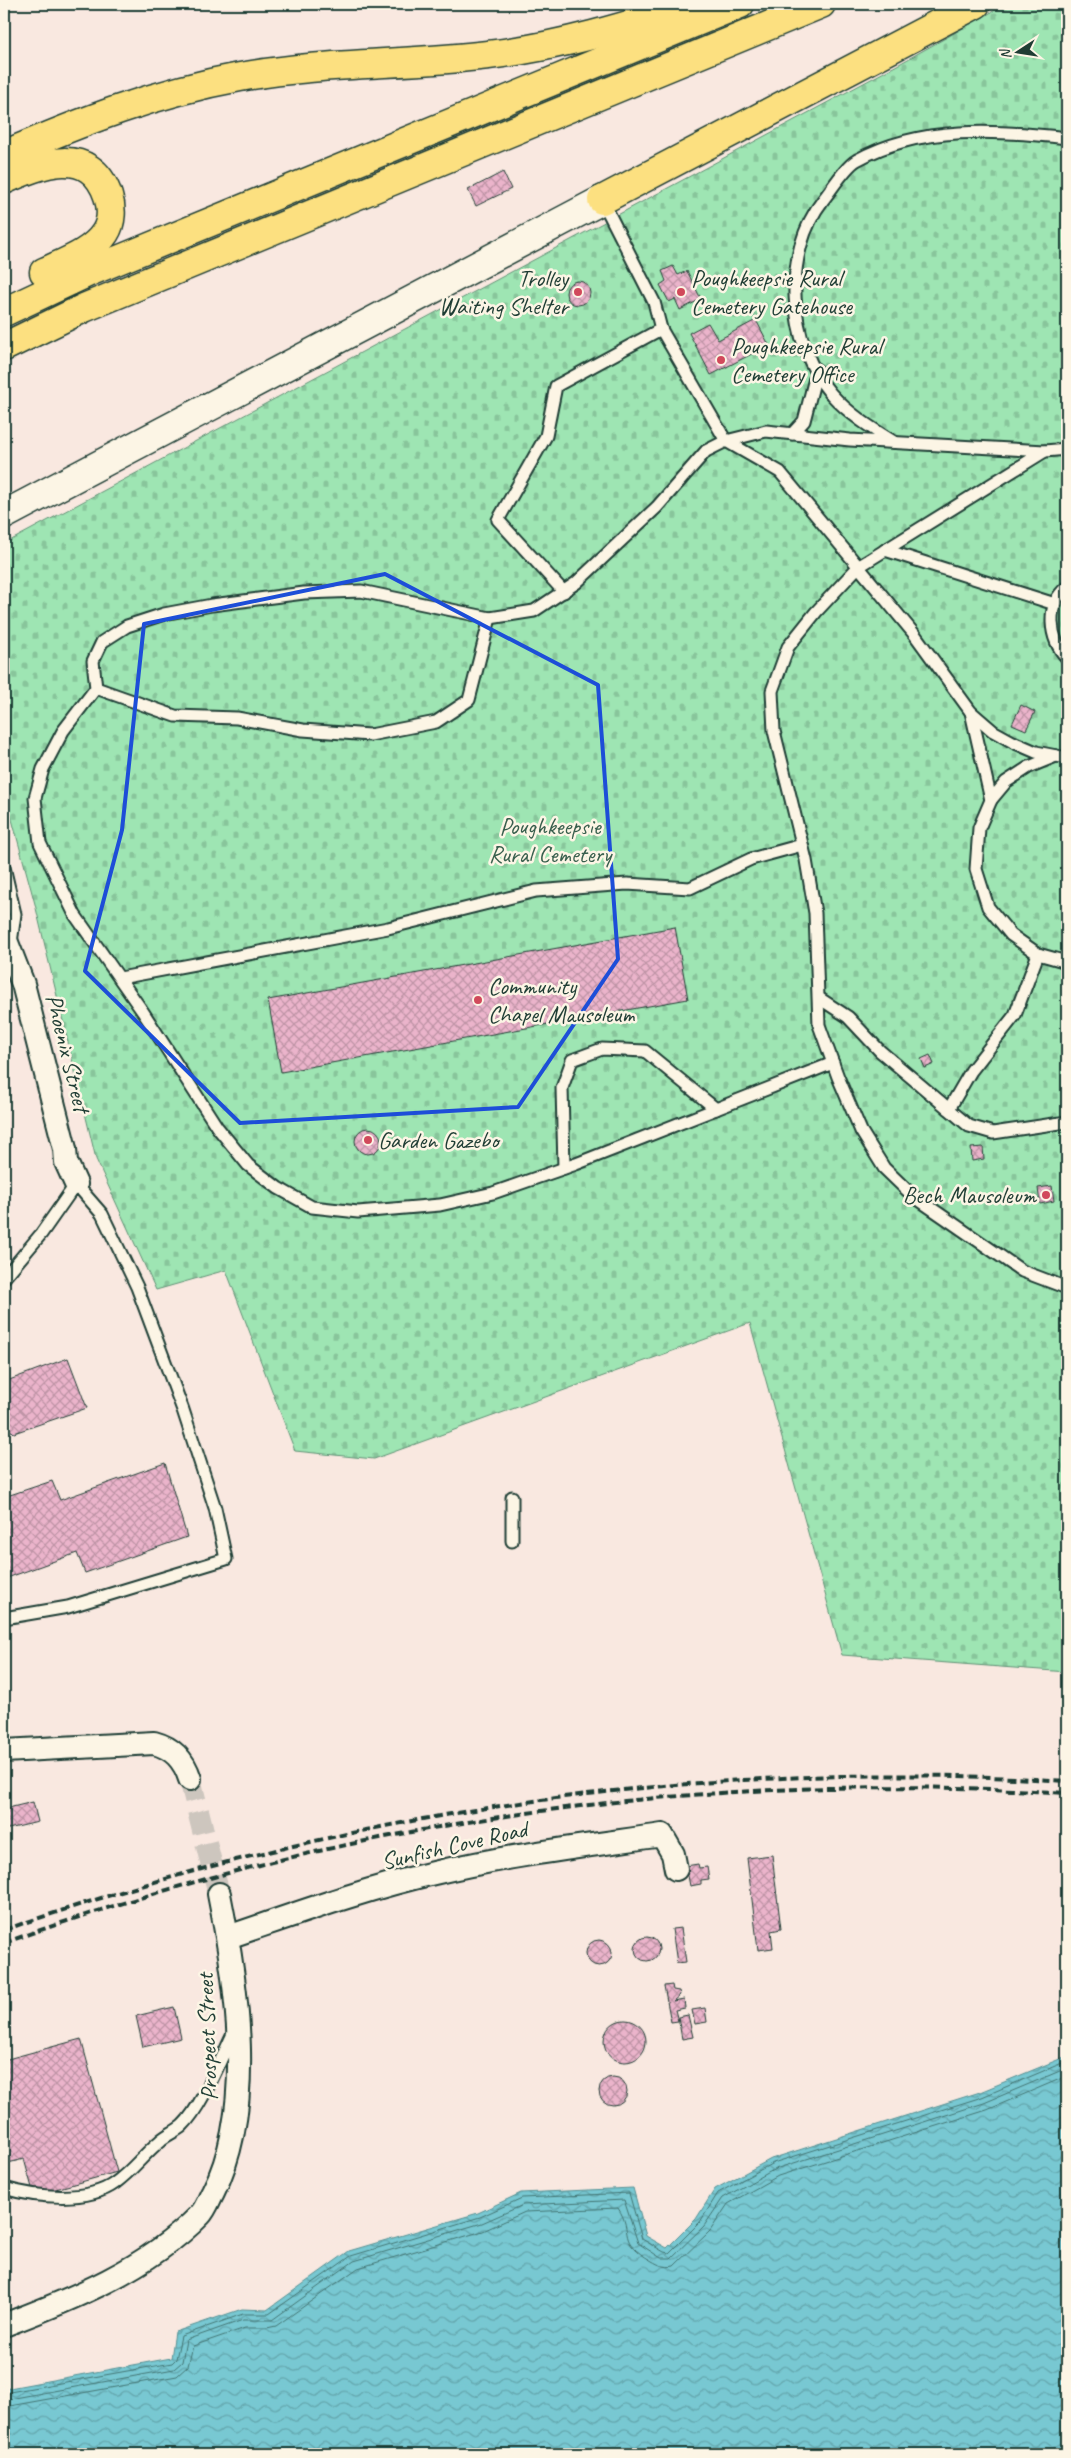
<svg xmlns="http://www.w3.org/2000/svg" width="1071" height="2458" viewBox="0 0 1071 2458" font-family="Caveat,sans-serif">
	<defs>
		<pattern id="cemetery-stones" width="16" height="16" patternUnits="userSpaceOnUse" patternTransform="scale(1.25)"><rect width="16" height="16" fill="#9ee5b3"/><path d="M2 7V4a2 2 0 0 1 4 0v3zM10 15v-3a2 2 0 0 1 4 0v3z" fill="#88c59b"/></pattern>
		<pattern id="water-waves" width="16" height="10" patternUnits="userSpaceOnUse" patternTransform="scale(1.25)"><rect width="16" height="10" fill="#78c8d2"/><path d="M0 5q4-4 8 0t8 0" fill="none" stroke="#62a4ab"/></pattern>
		<pattern id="building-cross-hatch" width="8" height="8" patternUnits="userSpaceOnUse" patternTransform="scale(1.25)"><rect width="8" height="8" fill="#ebb4cb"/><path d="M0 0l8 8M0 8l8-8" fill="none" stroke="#be94a6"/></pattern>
	</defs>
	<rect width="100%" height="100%" fill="#f9e8e0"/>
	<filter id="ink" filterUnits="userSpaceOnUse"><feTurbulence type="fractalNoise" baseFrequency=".02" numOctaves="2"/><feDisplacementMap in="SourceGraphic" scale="10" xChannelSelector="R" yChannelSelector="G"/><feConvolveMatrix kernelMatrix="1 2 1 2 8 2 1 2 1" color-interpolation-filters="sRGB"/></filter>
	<g filter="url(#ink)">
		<polygon fill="url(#cemetery-stones)" stroke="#5e9174" points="1006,4 1067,4 1067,1672 842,1655 750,1323 374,1459 295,1451 226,1270 156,1290 96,1159 35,904 4,790 4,544 901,63"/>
		<polygon fill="url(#water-waves)" stroke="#549093" points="1067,2056 1067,2454 4,2454 4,2389 171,2358 175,2332 242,2309 267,2310 349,2251 478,2213 521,2193 633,2188 646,2236 667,2248 696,2219 715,2189 771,2159 980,2092"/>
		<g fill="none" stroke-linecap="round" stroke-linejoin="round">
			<g stroke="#437573" stroke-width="1">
				<polyline points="4,2393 172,2363 176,2359 181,2336 243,2314 269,2314 351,2256 480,2217 522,2198 629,2193 642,2239 664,2252 669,2253 700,2222 718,2193 773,2163 982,2097 1067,2061"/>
				<polyline points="4,2400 174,2369 182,2362 186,2340 243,2320 272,2320 354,2261 482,2223 523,2205 624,2200 638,2243 661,2258 671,2258 704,2226 723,2198 775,2169 984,2103 1067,2068"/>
				<path d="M4,2407L177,2376L188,2366L193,2346L245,2328H267L276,2326L358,2268L483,2231L525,2212L618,2208C635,2234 615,2240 652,2261C659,2265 665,2268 674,2266L710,2231L728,2204L778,2176L987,2110L1067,2076"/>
			</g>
		</g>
		<g fill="url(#building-cross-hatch)" stroke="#1f3d34">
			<polygon points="503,172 511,189 476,206 468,190"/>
			<polygon points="673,266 678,275 687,271 701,299 680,310 675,299 669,302 660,285 666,281 662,271"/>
			<circle cx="578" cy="293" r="12"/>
			<polygon points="756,320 769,345 711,375 689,333 708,323 718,340"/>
			<polygon points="1021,705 1035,712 1026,730 1012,724"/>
			<polygon points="675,927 688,999 281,1072 268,1000"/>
			<polygon points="930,1055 934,1064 925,1068 921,1059"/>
			<circle cx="368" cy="1141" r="13"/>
			<polygon points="983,1147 984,1159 972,1161 971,1148"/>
			<polygon points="1052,1186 1054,1201 1040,1204 1038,1188"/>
			<polygon points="68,1358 87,1408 14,1433 12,1431 4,1433 4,1382"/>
			<polygon points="165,1463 187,1537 85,1573 77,1553 4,1579 4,1497 52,1481 60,1500"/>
			<polygon points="33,1802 38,1822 4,1830 4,1809"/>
			<polygon points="772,1855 781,1929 771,1931 773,1948 758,1950 747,1858"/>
			<polygon points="698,1864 699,1868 707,1867 709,1879 701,1880 701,1884 690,1886 686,1866"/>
			<polygon points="681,1928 686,1962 677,1963 672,1929"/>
			<circle cx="647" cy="1949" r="12"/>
			<circle cx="599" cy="1953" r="13"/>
			<polygon points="672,1985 673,1990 679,1991 680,1995 673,2001 684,1999 685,2008 675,2010 678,2021 671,2022 664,1986"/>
			<polygon points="174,2007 181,2038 143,2047 136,2016"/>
			<polygon points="705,2008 707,2022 695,2024 692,2010"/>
			<polygon points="688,2015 693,2037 682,2039 678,2017"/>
			<circle cx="625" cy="2041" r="21"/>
			<polygon points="81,2039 117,2172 34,2195 24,2159 4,2164 4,2060"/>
			<circle cx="613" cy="2091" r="14"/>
		</g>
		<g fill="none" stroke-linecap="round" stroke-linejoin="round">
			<polyline stroke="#cdc6be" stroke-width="22" stroke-dasharray="22 11" stroke-linecap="butt" points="190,1779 219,1894"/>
			<defs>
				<g id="lane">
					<polyline points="602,200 654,302 661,329 726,441 706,451 657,507 576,583 534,611 490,618 361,591 304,593 212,605 164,614 127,626 102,642 93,661 96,688 63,731 43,769 35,798 40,843 75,915 143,1012 217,1127 248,1165 278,1188 312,1207 358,1212 440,1205 493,1193 576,1164 833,1063"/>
					<polyline points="792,434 804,421 817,370"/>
					<polyline points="726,441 780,472 915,635 971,712 993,731 1013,742 1036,752 1067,758"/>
					<polyline points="726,441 766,431 850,440 1045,451 1067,449"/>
					<path d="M894,442C871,428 849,414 831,394C787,343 782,253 823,200C831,190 846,166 857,160C920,125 998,130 1067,138"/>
					<polyline points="1045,451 858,567 816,612 788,647 772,691 774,731 806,860 815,913 819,1025 838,1077 861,1131 884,1168 912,1195 1022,1271 1067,1288"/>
					<polyline points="885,550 1055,604"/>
					<path d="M1067,587C1045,605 1049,639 1067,658"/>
					<polyline points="564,592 498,520 546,436 556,386 661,329"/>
					<polyline points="96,688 175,716 237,718 303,730 370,735 436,722 469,700 490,618"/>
					<polyline points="971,712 991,800"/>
					<polyline points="1056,756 1029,767 1006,782 991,800 979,828 976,869 988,907 1011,935 1038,954 1067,962"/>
					<polyline points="4,867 15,914 11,943"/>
					<polyline points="120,978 388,928 536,891 627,884 690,888 751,859 802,845"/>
					<polyline points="819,998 848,1017 880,1051 969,1126 993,1133 1067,1122"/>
					<polyline points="949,1109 971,1071 1015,1015 1038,954"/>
					<polyline points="564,1168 562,1088 572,1060 602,1049 645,1051 716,1109"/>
					<polyline points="4,1278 41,1234 76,1184 102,1214 137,1287 183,1410 215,1508 226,1559 68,1607 4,1618"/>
					<polyline points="512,1497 512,1541"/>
					<path d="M4,2188C34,2197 88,2203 115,2183C132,2171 144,2154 160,2141C166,2135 175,2132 182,2126C202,2107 221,2058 234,2032"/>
				</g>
				<g id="street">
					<polyline points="4,935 23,984 65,1149 66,1162 76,1184"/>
					<path d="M4,1751L154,1743C173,1748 184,1760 190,1779"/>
					<path d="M228,1937C296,1914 364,1889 434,1873C509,1855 586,1846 662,1835L673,1854L676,1869"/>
					<path d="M4,2325C73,2299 147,2269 200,2215C206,2209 209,2199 213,2192C256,2108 237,1984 219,1894"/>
				</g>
				<polyline id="secondary" points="4,515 602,200"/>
				<g id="highway">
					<path d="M4,155C80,122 157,92 240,77C323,62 405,65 488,55C559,47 628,26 696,4"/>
					<path d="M4,180C40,164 90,143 108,196C112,208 112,222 105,233C92,253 65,262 44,272"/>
					<polyline points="602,200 976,4"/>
					<polyline points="4,312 89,272 740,4"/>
					<polyline points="4,347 84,308 821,4"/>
				</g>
			</defs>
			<use href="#lane" stroke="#1f3d34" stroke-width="15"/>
			<use href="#street" stroke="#1f3d34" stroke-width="26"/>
			<use href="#secondary" stroke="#1f3d34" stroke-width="31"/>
			<use href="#highway" stroke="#1f3d34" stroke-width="31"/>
			<use href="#lane" stroke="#fcf5e5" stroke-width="11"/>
			<use href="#street" stroke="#fcf5e5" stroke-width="22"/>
			<use href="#secondary" stroke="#fcf5e5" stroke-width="28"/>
			<use href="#highway" stroke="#fce080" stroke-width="28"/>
			<g stroke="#1f3d34" stroke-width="4" stroke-dasharray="8 4" stroke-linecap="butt">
				<path d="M4,1930C345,1811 706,1757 1067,1781"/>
				<path d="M4,1943C343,1820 708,1769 1067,1793"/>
			</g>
		</g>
	</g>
	<path fill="none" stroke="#1d4ed8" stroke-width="4" stroke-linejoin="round" d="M385,574L598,685L618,959L518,1107L240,1123L85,971L122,830L144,624Z"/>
	<g fill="#d1495b" stroke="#fcf5e5" stroke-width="2">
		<circle cx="578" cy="292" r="5"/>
		<circle cx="681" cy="292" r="5"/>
		<circle cx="721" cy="360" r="5"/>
		<circle cx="478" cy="1000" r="5"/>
		<circle cx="368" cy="1140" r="5"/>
		<circle cx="1046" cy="1195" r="5"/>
	</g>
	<g text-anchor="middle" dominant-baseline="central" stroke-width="5" stroke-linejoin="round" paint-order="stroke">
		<g font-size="24" fill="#1f3d34" stroke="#fcf5e5" text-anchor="start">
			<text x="568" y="278" text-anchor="end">Trolley<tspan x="568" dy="28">Waiting Shelter</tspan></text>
			<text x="691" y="278">Poughkeepsie Rural<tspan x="691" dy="28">Cemetery Gatehouse</tspan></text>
			<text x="731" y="346">Poughkeepsie Rural<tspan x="731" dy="28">Cemetery Office</tspan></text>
			<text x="488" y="986">Community<tspan x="488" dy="28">Chapel Mausoleum</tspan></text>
			<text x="378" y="1140">Garden Gazebo</text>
			<text x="1036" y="1195" text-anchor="end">Bech Mausoleum</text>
		</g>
		<g font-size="24" fill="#385f4d" stroke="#fcf5e5">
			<text x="550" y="826">Poughkeepsie<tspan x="550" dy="28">Rural Cemetery</tspan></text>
		</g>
		<g font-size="24" fill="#1f3d34" stroke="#fcf5e5">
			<text transform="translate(68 1053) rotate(76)">Phoenix Street</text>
			<text transform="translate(454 1845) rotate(-13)">Sunfish Cove Road</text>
			<text transform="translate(207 2037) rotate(-92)">Prospect Street</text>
		</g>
	</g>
	<rect width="1071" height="2458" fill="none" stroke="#fcf5e5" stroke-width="20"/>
	<rect x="10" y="10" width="1051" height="2438" fill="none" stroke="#1f3d34" stroke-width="2" filter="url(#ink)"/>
	<g transform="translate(1018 52) rotate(258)" stroke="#fcf5e5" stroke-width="4" paint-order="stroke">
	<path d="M0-4L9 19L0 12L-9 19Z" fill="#1f3d34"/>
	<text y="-8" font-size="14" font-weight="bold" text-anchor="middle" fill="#1f3d34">N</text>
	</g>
</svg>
